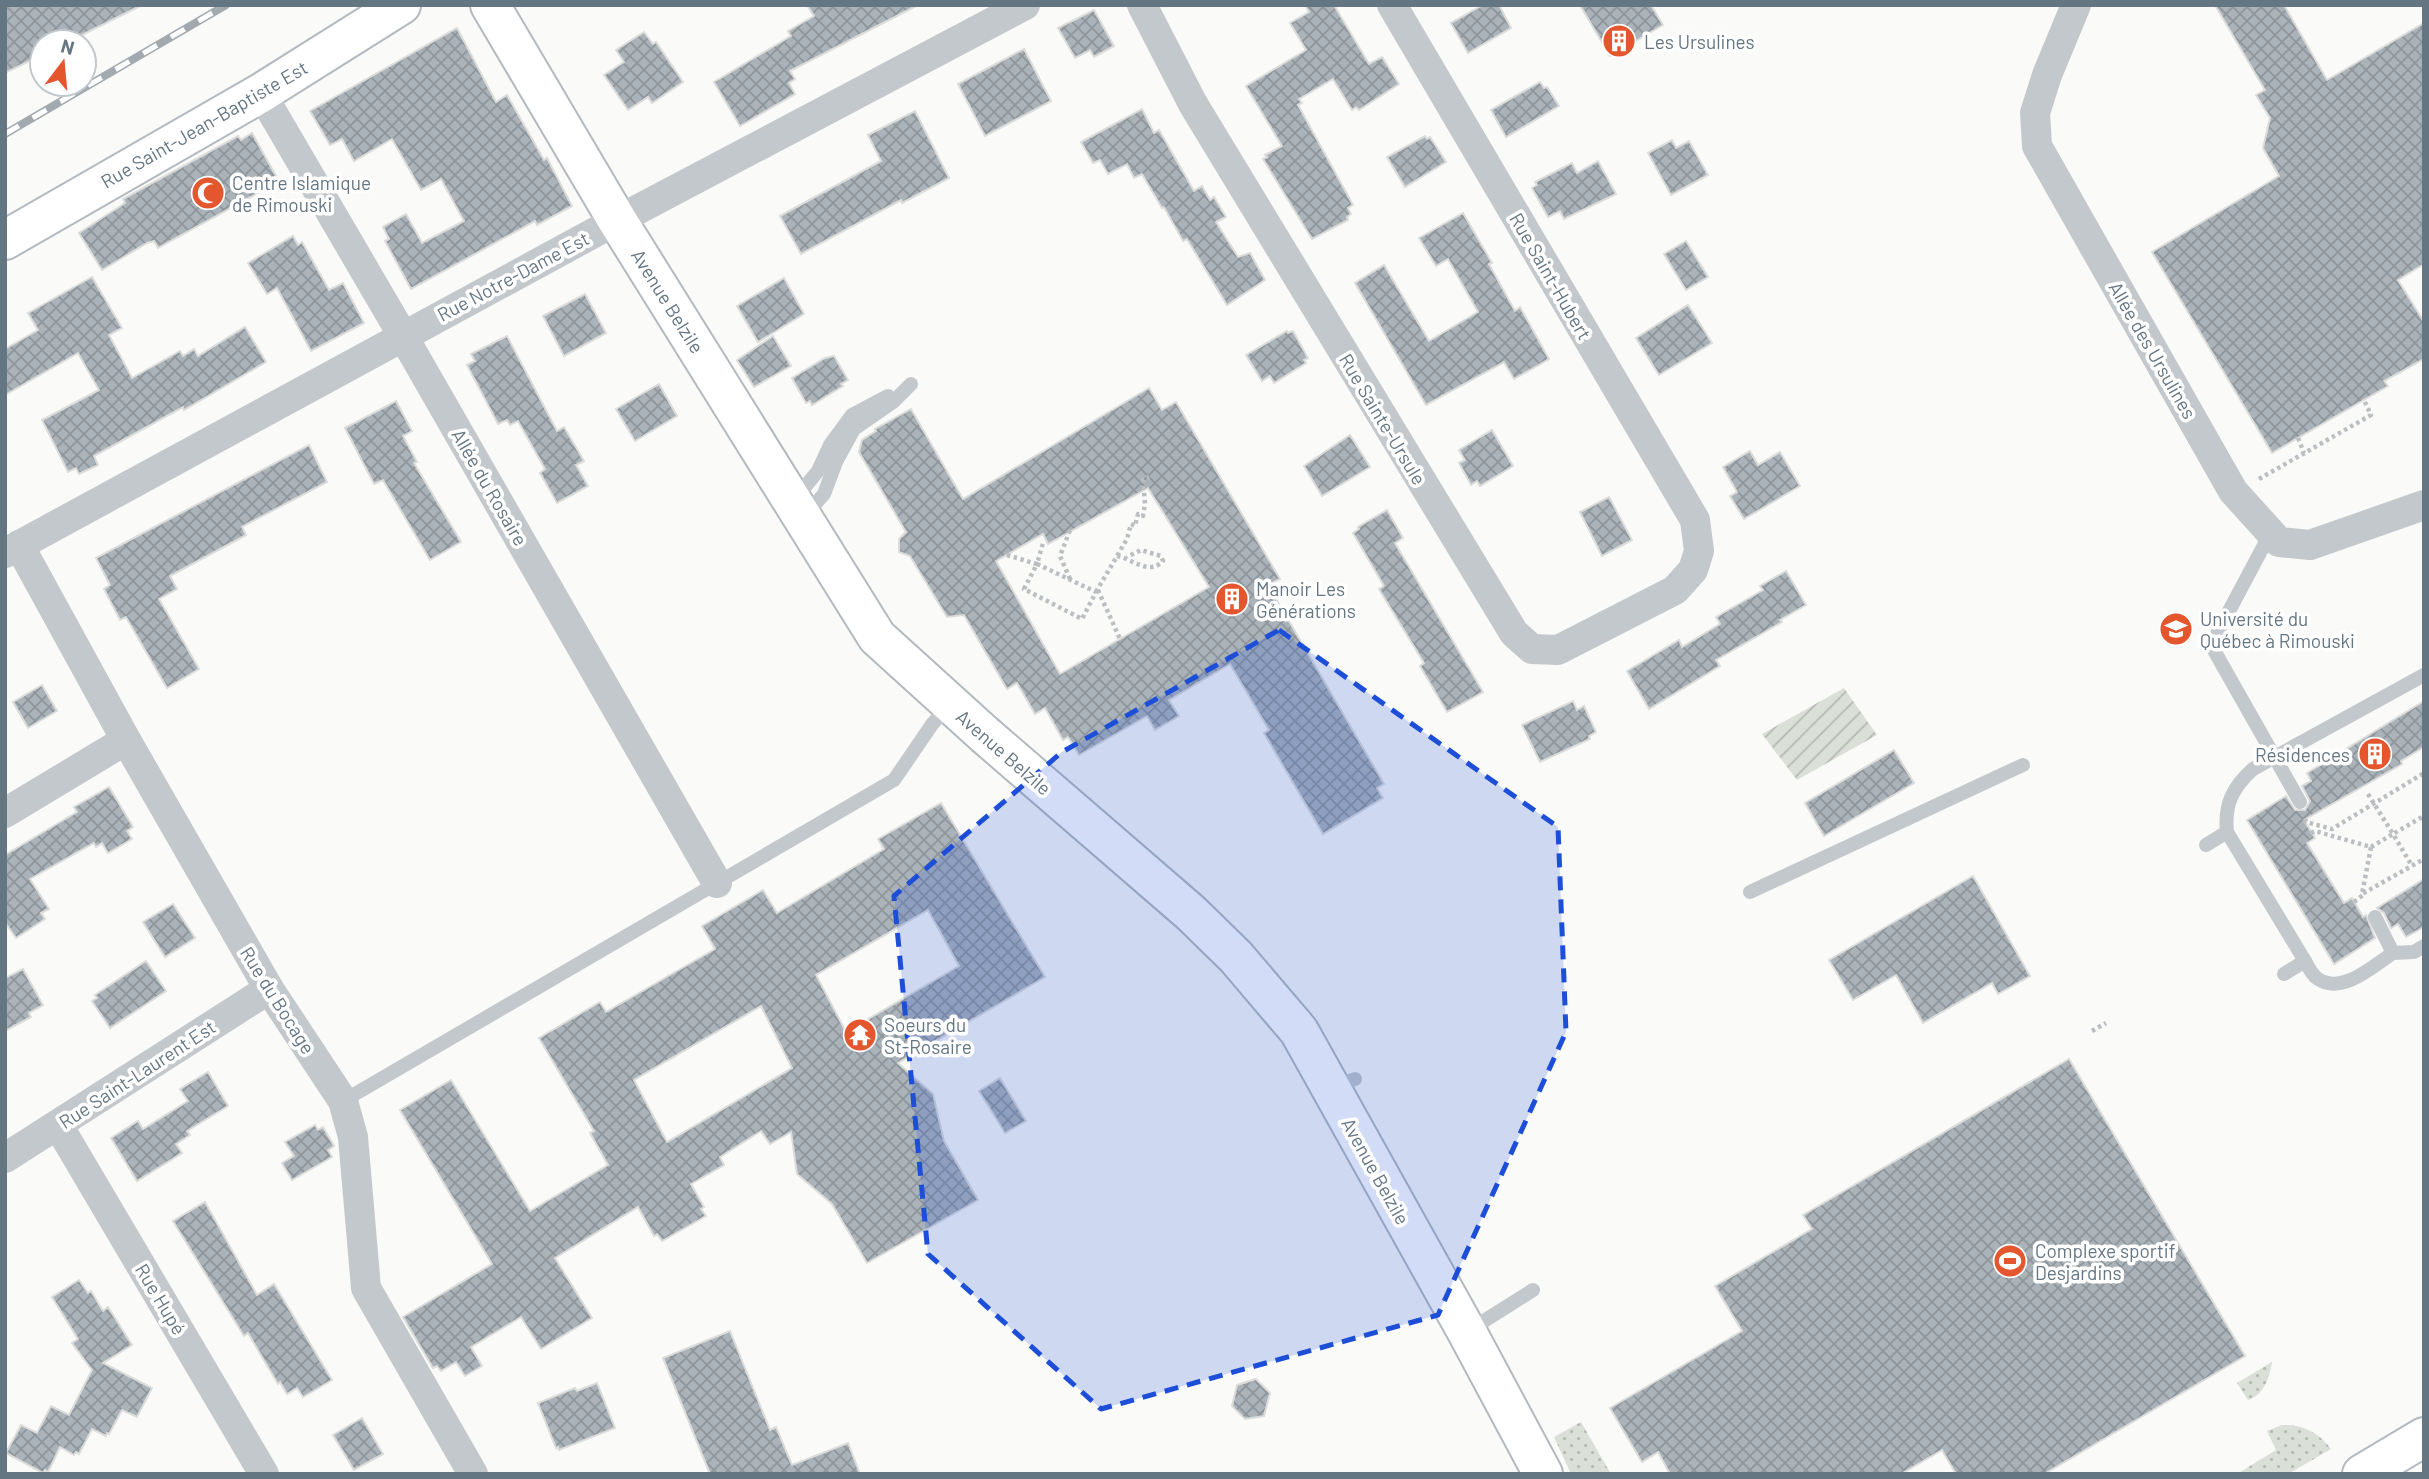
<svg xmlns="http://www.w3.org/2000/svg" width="2429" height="1479" viewBox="0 0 2429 1479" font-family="Barlow,sans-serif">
	<defs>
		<pattern id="grass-dots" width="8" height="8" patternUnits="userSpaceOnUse" patternTransform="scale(1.75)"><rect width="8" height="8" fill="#dadfd7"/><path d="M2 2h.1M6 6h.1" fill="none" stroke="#b4b9b4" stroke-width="1.8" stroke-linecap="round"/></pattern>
		<pattern id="garden-furrows" width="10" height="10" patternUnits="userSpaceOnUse" patternTransform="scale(1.75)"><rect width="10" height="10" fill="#dadfd7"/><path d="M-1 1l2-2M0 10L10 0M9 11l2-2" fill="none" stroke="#b4b9b4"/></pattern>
		<pattern id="building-cross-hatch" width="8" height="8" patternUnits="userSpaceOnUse" patternTransform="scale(1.75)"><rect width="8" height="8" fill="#aab3b9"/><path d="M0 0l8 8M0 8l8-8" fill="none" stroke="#8e969c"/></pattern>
	</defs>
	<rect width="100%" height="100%" fill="#fafaf8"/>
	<g fill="url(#grass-dots)">
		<path d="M2272,1362C2270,1377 2263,1396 2248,1400L2237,1383Z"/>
		<polygon points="1581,1422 1611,1474 1571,1474 1554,1437"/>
		<path d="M2282,1425C2303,1425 2318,1432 2331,1449L2288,1474H2237L2276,1450L2267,1431Z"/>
	</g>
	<polygon fill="url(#garden-furrows)" points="1844,688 1877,735 1797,780 1762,734"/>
	<g fill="url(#building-cross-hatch)" stroke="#dcdcda" stroke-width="2" fill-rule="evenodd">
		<polygon points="5,5 142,5 68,42 42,42 42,55 5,73"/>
		<polygon points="807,5 918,5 790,71 795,79 789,83 795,94 740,126 714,82 791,36 788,31 814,16"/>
		<polygon points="1305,5 1334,5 1369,64 1382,57 1399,84 1359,110 1356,107 1352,110 1333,79 1299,99 1302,103 1298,105 1353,205 1348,208 1351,214 1347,217 1348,220 1312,239 1263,159 1267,157 1265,155 1282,146 1246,86 1306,50 1290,23 1309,12"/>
		<polygon points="1483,5 1499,5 1511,28 1468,53 1451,23"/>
		<polygon points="1580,5 1651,5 1663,25 1610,56"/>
		<polygon points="2215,5 2284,5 2327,80 2424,23 2424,264 2398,280 2424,322 2424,359 2384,381 2388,386 2272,453 2152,252 2279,176 2263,148 2270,118 2256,95 2265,90"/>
		<polygon points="1094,10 1114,46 1094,57 1090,50 1075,58 1058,28"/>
		<polygon points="457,28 496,102 507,95 544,160 547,158 572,206 537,225 535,221 411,289 385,241 389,239 383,227 406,214 422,243 464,221 441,179 421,190 392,139 354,161 342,139 330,145 310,111"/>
		<polygon points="644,32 653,44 656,42 683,82 652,103 648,97 628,110 604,75 624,62 616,50"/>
		<polygon points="1024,49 1051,101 985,136 958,84"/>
		<polygon points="1540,82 1544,88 1547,87 1559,106 1506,137 1491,110"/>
		<polygon points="1142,109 1154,133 1159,130 1194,191 1202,186 1210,200 1214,197 1226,217 1216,222 1238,257 1250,253 1265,280 1227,305 1187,239 1183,241 1164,207 1162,208 1142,174 1134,178 1127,164 1108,174 1100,160 1093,163 1081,142"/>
		<polygon points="915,111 949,178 902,203 901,200 801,254 780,216 881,161 868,135"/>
		<polygon points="252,133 276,176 265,183 267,188 158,248 154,241 147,243 102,270 79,233 125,203 123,199 238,136 241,140"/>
		<polygon points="1425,136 1427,139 1430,137 1446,162 1405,187 1387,157"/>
		<polygon points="1672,140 1676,148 1689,141 1708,175 1671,195 1648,153"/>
		<polygon points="1598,161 1616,194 1564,219 1560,211 1548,217 1532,188 1537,185 1535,182 1572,163 1577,173"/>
		<polygon points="1463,213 1492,263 1489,264 1515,311 1520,307 1549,359 1514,379 1504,362 1426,405 1355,283 1384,265 1429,341 1478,312 1448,259 1436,266 1419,238"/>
		<polygon points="293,236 298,245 302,242 329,290 343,283 364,323 311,351 277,288 267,294 248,263"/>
		<polygon points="1686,241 1708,277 1686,290 1664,254"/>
		<polygon points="92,277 122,328 109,335 132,378 180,351 183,356 194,349 198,356 245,327 266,362 184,410 183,407 94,456 98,465 79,474 76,468 68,472 42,420 99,390 78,353 5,395 5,349 38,330 28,313"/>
		<polygon points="784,278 804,314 758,342 737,306"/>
		<polygon points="585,294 606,333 564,356 543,316"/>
		<polygon points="1688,305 1712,343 1659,375 1636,338"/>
		<polygon points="1287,331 1288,333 1293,331 1308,358 1304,360 1306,363 1274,383 1270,376 1262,381 1246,355"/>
		<polygon points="507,336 557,431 564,427 584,461 576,465 588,486 557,503 540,473 545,469 518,421 510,425 507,420 498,424 467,365 475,361 471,354"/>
		<polygon points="773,336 791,366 754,387 737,360"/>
		<polygon points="834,356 848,380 841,384 843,386 812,405 810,401 806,403 792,378 825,358"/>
		<polygon points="659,384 677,416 635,441 616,409"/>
		<path d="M1149,388L1162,410L1176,402L1280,579L1268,585L1384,784L1377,788L1383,798L1323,834L1264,733L1269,730L1230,664L1169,700L1179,716L1155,730L1147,716L1079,755L1068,737L1063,740L1045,708L1035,714L1017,683L1007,689L964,615L947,617L910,556L899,552V539L906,532L859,452L862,440L876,431L875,429L911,409L963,499ZM1148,488L1209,587L1060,674L996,561L1043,534L1048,544Z"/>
		<polygon points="396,401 412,431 403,436 417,462 414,463 461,542 430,560 383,480 374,484 345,428"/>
		<polygon points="1492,430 1513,466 1480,486 1477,481 1471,485 1459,463 1465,460 1459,450"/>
		<polygon points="1350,435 1370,467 1322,496 1304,466"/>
		<polygon points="309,445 327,482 249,523 242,527 246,535 170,576 177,589 159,599 199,669 167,688 126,617 120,620 104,589 110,585 96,558"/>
		<polygon points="1750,451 1758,465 1780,452 1800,486 1744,519 1730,496 1737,492 1723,467"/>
		<polygon points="1609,497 1632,540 1602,556 1580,512"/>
		<polygon points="1387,510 1403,538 1395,543 1483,692 1447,712 1420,666 1424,663 1379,589 1384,586 1353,533 1359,529 1358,527"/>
		<polygon points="1786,571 1806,605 1780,620 1782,622 1716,660 1720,666 1649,709 1627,671 1679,640 1682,647 1720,624 1716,617 1763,590 1760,586"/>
		<polygon points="42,685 57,711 28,728 13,702"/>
		<polygon points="1573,701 1577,710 1584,706 1596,732 1589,736 1590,739 1540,762 1522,725"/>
		<polygon points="2424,701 2424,747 2401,761 2402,764 2304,820 2315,838 2307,843 2344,903 2352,898 2363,917 2366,915 2375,938 2334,964 2247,820 2286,796 2295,810 2305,810 2310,801 2302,786 2311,781 2307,773"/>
		<polygon points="1894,750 1914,783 1824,836 1805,803"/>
		<polygon points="109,787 133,827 127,831 132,839 108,853 102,843 96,847 94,843 30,879 49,909 41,913 45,919 16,938 5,922 5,855 77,812 74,807"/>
		<path d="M941,803L1045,977L898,1063L933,1094L944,1141L978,1200L867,1263L832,1204L797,1174L791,1132L770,1144L761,1131L720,1157L724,1165L691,1184L704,1207L701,1209L706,1216L662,1241L657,1234L654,1236L638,1207L555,1258L592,1318L541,1349L521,1317L471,1347L482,1366L465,1376L456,1362L441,1371L437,1366L433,1368L403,1317L492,1264L400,1110L451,1080L530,1211L608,1165L590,1133L594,1131L539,1038L600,1002L606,1012L715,949L702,926L763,890L777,913L884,849L878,839ZM928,910L959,966L846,1032L816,975ZM761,1006L792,1068L667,1142L634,1080Z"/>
		<polygon points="1973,876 2030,976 1998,994 1992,983 1923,1023 1896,975 1853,1000 1829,960"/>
		<polygon points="2424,879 2424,927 2406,937 2398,924 2391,928 2384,913 2377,908"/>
		<polygon points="173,904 195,938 165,957 143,922"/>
		<polygon points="146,961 166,991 110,1028 92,1001 97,998 95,995"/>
		<polygon points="23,969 43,1005 29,1013 31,1017 5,1031 5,978"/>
		<polygon points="2069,1059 2245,1356 2044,1474 1956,1474 1942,1450 1901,1474 1670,1474 1658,1452 1642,1462 1610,1408 1742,1331 1715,1286 1812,1229 1803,1215"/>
		<polygon points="208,1072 228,1106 187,1131 190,1135 176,1144 182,1153 137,1181 111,1138 138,1121 143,1129 188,1101 180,1089"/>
		<polygon points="1000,1078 1026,1121 1005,1133 979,1091"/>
		<polygon points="315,1125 318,1130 323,1127 334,1146 328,1150 332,1157 292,1180 282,1163 294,1156 285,1142"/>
		<polygon points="205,1202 257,1295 274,1284 332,1380 303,1397 297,1388 287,1394 280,1382 278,1384 248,1333 244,1336 173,1221"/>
		<polygon points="79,1280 88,1293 91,1291 103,1311 108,1307 132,1345 103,1363 152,1388 137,1417 122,1410 109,1434 107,1433 106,1436 92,1429 79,1454 76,1452 74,1455 60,1447 48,1472 45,1470 43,1473 6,1453 21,1425 37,1433 51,1406 69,1415 92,1370 72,1343 78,1339 52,1297"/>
		<polygon points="730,1331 770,1430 776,1427 792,1465 848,1443 860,1474 710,1474 663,1358"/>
		<polygon points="1256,1379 1270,1393 1264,1416 1245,1419 1232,1406 1237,1385"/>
		<polygon points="597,1383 615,1428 559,1450 558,1447 556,1448 538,1403 575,1388 577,1391"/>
		<polygon points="362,1418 383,1454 354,1470 333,1435"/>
	</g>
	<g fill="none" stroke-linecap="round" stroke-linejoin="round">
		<defs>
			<g id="secondary">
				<polyline points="490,5 617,220 877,637 984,734 1191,913 1236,957 1299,1031 1467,1332 1543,1474"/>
				<polyline points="5,240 261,93 401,5"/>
				<polyline points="2362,1474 2424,1437"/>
			</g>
		</defs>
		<use href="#secondary" stroke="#b3babf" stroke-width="42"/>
		<g stroke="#bbbfc2" stroke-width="4.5" stroke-dasharray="3.5 3.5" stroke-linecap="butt">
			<polyline points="2298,438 2304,453"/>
			<polyline points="2259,479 2371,415 2364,400"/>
			<polyline points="1007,555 1037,564 1024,589 1082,619 1096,592 1037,564 1043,543"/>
			<path d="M1117,556C1133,559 1149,576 1163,561L1161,556L1141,550L1127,557"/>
			<polyline points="1070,579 1060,556 1070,530"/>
			<polyline points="1098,590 1120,639"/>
			<polyline points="1096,592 1127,539 1131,524 1135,526 1138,514 1143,516 1145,504 1143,480 1149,477"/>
			<polyline points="2368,794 2393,834 2424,816"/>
			<polyline points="2305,819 2306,822 2332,829 2424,773"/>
			<polyline points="2311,833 2315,831 2371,847 2362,894 2424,859"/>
			<polyline points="2371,847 2393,834 2412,866"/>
			<polyline points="2354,902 2363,895"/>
			<polyline points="2092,1031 2106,1023"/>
		</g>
		<g stroke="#c3c8cc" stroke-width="14">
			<polyline points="794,500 818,471 830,445 852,415 888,396"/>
			<polyline points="804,517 824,494 836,462 854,429 893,402 911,384"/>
			<polyline points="2271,532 2211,645 2300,802"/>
			<polyline points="2206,845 2227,832"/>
			<polyline points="1750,892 2023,765"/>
			<polyline points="2393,953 2414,952 2424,946"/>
			<path d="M2305,961L2227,832C2224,804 2233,787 2253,769L2424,675"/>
			<path d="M2284,974L2305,961C2308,967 2312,975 2318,979C2343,995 2373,966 2393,953L2375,917"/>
			<polyline points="1331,1088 1355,1079"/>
			<polyline points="343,1101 894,780 933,723 949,706"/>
			<polyline points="1468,1331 1533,1290"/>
		</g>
		<g stroke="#c3c8cc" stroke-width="30">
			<polyline points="1142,5 1193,104 1514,633 1532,649 1558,650 1675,590 1693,570 1699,551 1695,520 1392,5"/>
			<polyline points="2076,5 2047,75 2035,113 2037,146 2233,491 2279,542 2310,545 2424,505"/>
			<polyline points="261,93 403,336 717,883"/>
			<polyline points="19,545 126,740 269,989 343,1101 353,1137 366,1288 473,1474"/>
			<polyline points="5,553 601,229 1025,5"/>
			<polyline points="5,813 126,740"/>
			<polyline points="58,1125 264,1474"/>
			<polyline points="5,1158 269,989"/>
		</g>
		<use href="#secondary" stroke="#fff" stroke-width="38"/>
		<defs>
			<polyline id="rail" points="5,134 226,5"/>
		</defs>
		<use href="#rail" stroke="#a2aab0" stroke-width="8"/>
		<use href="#rail" stroke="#fff" stroke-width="5" stroke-dasharray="16" stroke-linecap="butt"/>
	</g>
	<path fill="#1d4ed8" fill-opacity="0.2" stroke="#1d4ed8" stroke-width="5" stroke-dasharray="14 9" stroke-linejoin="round" d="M1279,630L1558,827L1566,1032L1438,1315L1101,1409L928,1254L894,896L1062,752Z"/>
	<defs>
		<symbol id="building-disc" viewBox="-11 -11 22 22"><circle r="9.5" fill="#e4572e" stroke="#fff"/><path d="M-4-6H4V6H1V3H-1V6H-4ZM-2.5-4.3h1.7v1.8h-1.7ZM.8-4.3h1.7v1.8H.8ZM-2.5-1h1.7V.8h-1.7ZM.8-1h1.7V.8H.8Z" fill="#fff"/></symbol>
		<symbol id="mosque-disc" viewBox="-11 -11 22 22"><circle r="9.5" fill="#e4572e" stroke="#fff"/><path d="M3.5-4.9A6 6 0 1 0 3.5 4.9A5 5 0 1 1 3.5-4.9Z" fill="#fff"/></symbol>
		<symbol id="university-disc" viewBox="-11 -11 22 22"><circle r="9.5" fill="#e4572e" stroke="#fff"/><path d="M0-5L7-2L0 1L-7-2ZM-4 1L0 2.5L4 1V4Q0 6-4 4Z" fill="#fff"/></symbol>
		<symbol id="temple-disc" viewBox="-11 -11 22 22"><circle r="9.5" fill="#e4572e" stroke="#fff"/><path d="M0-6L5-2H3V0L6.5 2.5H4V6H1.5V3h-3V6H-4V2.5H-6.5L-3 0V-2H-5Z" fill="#fff"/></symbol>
		<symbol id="stadium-disc" viewBox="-11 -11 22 22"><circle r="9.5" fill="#e4572e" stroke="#fff"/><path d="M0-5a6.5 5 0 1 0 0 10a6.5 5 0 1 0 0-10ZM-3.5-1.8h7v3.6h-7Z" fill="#fff"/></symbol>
	</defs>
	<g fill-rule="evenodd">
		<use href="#building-disc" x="1600" y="22" width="38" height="38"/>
		<use href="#mosque-disc" x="189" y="174" width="38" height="38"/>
		<use href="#building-disc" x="1213" y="580" width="38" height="38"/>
		<use href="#university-disc" x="2157" y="610" width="38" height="38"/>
		<use href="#building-disc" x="2356" y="735" width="38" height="38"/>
		<use href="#temple-disc" x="841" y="1016" width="38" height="38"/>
		<use href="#stadium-disc" x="1991" y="1242" width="38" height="38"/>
	</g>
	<g text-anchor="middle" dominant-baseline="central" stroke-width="7" stroke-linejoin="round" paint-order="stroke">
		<g font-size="19" fill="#657683" stroke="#fff" text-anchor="start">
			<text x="1644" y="41">Les Ursulines</text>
			<text x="232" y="182">Centre Islamique<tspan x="232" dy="22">de Rimouski</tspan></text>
			<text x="1256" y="588">Manoir Les<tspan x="1256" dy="22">Générations</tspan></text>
			<text x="2200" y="618">Université du<tspan x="2200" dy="22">Québec à Rimouski</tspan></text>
			<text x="2350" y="754" text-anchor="end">Résidences</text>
			<text x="884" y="1024">Soeurs du<tspan x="884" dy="22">St-Rosaire</tspan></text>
			<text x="2035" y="1250">Complexe sportif<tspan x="2035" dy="22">Desjardins</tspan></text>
		</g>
		<g font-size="19" fill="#657683" stroke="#fff">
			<text transform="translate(204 124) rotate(-30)">Rue Saint-Jean-Baptiste Est</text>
			<text transform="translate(513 276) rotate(-28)">Rue Notre-Dame Est</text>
			<text transform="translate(1551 276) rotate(60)">Rue Saint-Hubert</text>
			<text transform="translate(668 301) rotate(58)">Avenue Belzile</text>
			<text transform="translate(2153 350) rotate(60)">Allée des Ursulines</text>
			<text transform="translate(1383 419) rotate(59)">Rue Sainte-Ursule</text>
			<text transform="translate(490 487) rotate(60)">Allée du Rosaire</text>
			<text transform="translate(1004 752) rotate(41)">Avenue Belzile</text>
			<text transform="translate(278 1000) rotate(58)">Rue du Bocage</text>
			<text transform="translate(137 1074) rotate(-33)">Rue Saint-Laurent Est</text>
			<text transform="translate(1376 1171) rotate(61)">Avenue Belzile</text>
			<text transform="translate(161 1299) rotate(59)">Rue Hupé</text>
		</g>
	</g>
	<rect width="2429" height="1479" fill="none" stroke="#657683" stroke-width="14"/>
	<g transform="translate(63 63) rotate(16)"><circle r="33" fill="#ffffff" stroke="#c1c8cd" stroke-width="2"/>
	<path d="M0-5L12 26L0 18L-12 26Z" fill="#e4572e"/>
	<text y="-10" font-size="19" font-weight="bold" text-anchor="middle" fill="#657683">N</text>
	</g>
</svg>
